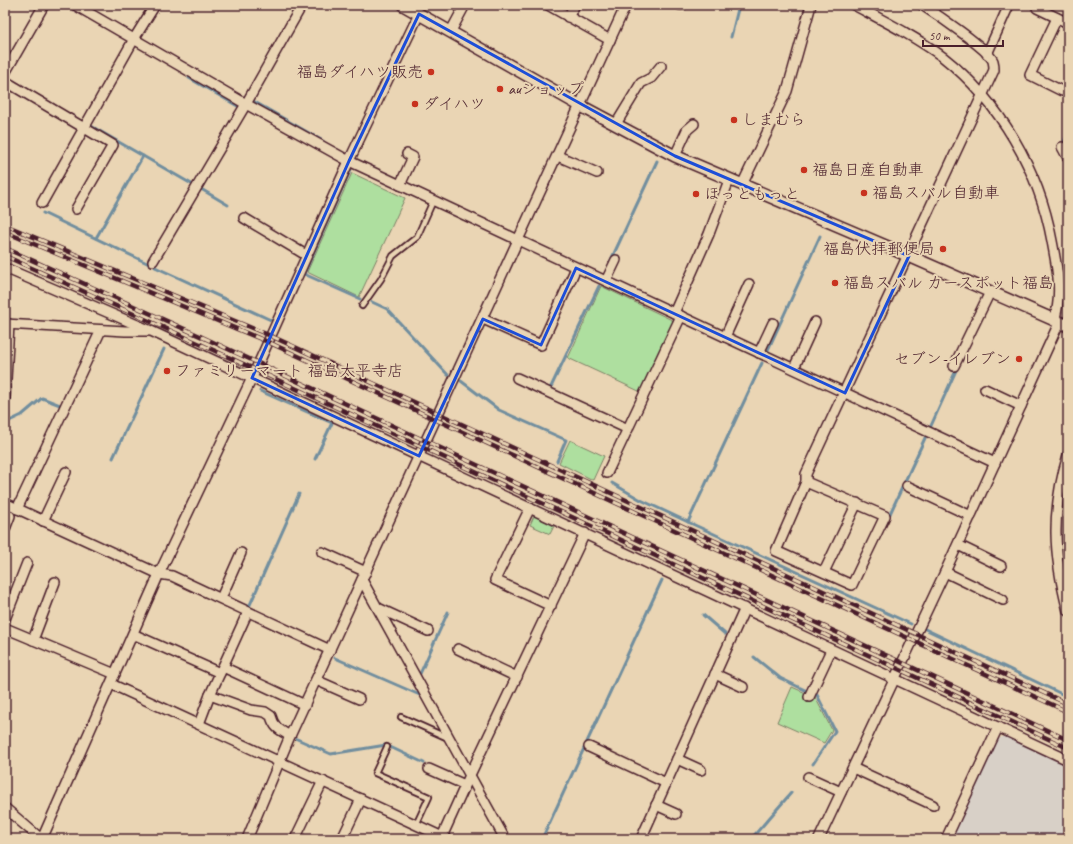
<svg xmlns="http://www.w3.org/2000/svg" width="1073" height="844" viewBox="0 0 1073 844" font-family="Caveat,'Klee One',sans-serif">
	<rect width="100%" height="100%" fill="#ead5b4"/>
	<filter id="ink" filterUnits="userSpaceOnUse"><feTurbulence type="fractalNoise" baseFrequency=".025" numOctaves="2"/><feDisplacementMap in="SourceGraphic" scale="8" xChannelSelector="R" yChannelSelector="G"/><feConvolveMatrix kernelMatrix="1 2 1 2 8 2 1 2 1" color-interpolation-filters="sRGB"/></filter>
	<g filter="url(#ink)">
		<polygon fill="#d8d0c7" points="1006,736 1068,764 1068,839 951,839 997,739"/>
		<g fill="#aedf9f" stroke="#7c7f65">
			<polygon points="352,173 405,198 359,297 307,272"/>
			<polygon points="601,286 674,321 641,392 568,358"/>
			<polygon points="570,440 604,456 593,480 559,463"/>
			<polygon points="534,516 554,526 550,534 530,525"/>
			<polygon points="792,687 815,697 832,730 824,743 777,722"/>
		</g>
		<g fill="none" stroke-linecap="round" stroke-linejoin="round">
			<g stroke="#718e9e" stroke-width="3">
				<polyline points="731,37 739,5"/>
				<polyline points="189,78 241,108"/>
				<polyline points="253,101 323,141"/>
				<polyline points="91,126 195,186"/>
				<polyline points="1063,144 1068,133"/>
				<polyline points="351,169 304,274 360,299"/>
				<polyline points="201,189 228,205"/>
				<polyline points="43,213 147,263"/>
				<polyline points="96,238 143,156"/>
				<polyline points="611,260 657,161"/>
				<polyline points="155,267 273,321"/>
				<polyline points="372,302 387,309 448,375"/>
				<polyline points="767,352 820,236"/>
				<polyline points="461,381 499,410 566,440 557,461"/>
				<polyline points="550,389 599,286"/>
				<polyline points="260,391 332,423 315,459"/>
				<polyline points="5,423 22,415 42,398 60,405"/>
				<polyline points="930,428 958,366"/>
				<polyline points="113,458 164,349"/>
				<polyline points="612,483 641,500 688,522 911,624"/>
				<polyline points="888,518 925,438"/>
				<polyline points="688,522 762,363"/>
				<polyline points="249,607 299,494"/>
				<polyline points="703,615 725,634"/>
				<polyline points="925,629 1068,697"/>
				<polyline points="754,657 780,678 807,691"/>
				<polyline points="335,658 422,696"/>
				<polyline points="419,676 448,612"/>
				<polyline points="813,694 817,695 835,731 813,764"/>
				<polyline points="297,739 331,754 386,745 424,763"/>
				<polyline points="542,839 662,580"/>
				<polyline points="751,839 791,793"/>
			</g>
			<defs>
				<g id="service">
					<polyline points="362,306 381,279 393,256 417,237 433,201"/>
					<polyline points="401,717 448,738"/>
					<polyline points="387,747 375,773 429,797 416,825"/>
				</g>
				<g id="minor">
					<polyline points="75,5 246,104 349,161 995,463"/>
					<polyline points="548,5 610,40"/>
					<polyline points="680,5 682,5"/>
					<path d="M854,5C884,21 916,37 943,57C1000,102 1039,170 1052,241C1057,268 1063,293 1054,321"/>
					<polyline points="1037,8 1068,23"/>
					<polyline points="568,17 575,5"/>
					<polyline points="1057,18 1030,75 1062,91"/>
					<polyline points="451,31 465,5"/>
					<polyline points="987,54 1009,5"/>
					<polyline points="5,73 44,5"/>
					<polyline points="5,81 113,145 76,209"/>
					<polyline points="616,124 641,83 651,78 661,66"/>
					<polyline points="1062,147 1068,158"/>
					<polyline points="558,156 597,173"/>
					<polyline points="675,156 687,130 694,124"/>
					<polyline points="400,185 413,157 407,154"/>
					<polyline points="742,185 787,91 811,5"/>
					<polyline points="42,203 134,39 155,5"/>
					<polyline points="244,218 306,255"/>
					<polyline points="153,261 246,104 302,5"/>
					<polyline points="5,268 151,331 1068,760"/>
					<polyline points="606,281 616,260"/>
					<polyline points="674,313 709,234 729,180"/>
					<polyline points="483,319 541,345 576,268"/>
					<polyline points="5,324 125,331 148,331"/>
					<polyline points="725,337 749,284"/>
					<polyline points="759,353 773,323"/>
					<polyline points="954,366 990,292"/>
					<polyline points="794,368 815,322"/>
					<polyline points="517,378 628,429"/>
					<polyline points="985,389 1021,406"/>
					<polyline points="5,398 9,324"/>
					<path d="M1068,455C1051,512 1053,553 1068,611"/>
					<polyline points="607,473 681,316"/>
					<path d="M806,482V474L994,70C994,68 994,64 993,61C988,49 936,14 922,5"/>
					<polygon points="806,482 885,516 852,585 776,551"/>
					<polyline points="907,486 971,516"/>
					<polyline points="5,503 159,574 172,576 330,650"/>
					<polyline points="530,508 495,580 551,606"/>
					<polyline points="17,509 101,330"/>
					<polyline points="43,521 66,472"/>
					<polyline points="5,529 10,516"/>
					<polyline points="958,545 1001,566"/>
					<polyline points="322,552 366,572"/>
					<polyline points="824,572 857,503"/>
					<polyline points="945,572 1003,600"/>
					<polyline points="362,580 505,839"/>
					<polyline points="221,598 241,553"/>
					<polyline points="378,608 428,631"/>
					<path d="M245,618L210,695L251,710L265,712L271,716C274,728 280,730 290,736"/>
					<polyline points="5,619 27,563"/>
					<polyline points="5,628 115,674"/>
					<polyline points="133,634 220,673"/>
					<polyline points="33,640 55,582"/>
					<polyline points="458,649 517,677"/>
					<polyline points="223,667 305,705"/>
					<polyline points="715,674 743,687"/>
					<polyline points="316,680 359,699"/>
					<polyline points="111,684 447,839"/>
					<polyline points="809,697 831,650"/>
					<polyline points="199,724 210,695"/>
					<polyline points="589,747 666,783"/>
					<polyline points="677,759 701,770"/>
					<polyline points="853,768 933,805"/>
					<polyline points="429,769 465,785"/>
					<polyline points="808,777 841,792"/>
					<polyline points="656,805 676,814"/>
					<polyline points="5,808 41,839"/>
					<polyline points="42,839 159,574 252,378 349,161 419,14"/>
					<polyline points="247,839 290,736 626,5"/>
					<polyline points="295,839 323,781"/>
					<polyline points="342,839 361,799"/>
					<polyline points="441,839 470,775 585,533"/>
					<polyline points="641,839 745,608"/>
					<polyline points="819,839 945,572 1059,323"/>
					<polyline points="946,839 998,727"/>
				</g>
				<polyline id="tertiary" points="403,5 581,106 675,156 909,256 1068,326"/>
			</defs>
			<use href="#service" stroke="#4a1f2b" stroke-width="8"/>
			<use href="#minor" stroke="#4a1f2b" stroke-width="12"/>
			<use href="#tertiary" stroke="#4a1f2b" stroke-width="14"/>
			<use href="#service" stroke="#ead5b4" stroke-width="4.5"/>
			<use href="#minor" stroke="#ead5b4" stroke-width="9"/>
			<use href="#tertiary" stroke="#ead5b4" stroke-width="11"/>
			<defs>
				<g id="rail">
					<polyline points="5,225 271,336 1068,704"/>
					<polyline points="5,232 268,342 1068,712"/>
					<polyline points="5,248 200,336 1068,740"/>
					<polyline points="5,256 198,343 1068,748"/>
				</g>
			</defs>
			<use href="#rail" stroke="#4a1f2b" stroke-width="4.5"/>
			<use href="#rail" stroke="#ead5b4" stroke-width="3" stroke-dasharray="9" stroke-linecap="butt"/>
		</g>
	</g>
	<path fill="none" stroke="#1d4ed8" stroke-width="3" stroke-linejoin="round" d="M419,14L675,156L909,256L845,393L576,268L541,345L483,319L419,456L252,378L349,161Z"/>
	<g fill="#c8321e" stroke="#ead5b4" stroke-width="1.5">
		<circle cx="431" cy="72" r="4"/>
		<circle cx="500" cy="89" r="4"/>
		<circle cx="415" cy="104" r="4"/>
		<circle cx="734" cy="120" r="4"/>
		<circle cx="804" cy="170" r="4"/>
		<circle cx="864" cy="193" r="4"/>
		<circle cx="696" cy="194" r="4"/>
		<circle cx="943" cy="249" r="4"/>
		<circle cx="835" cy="283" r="4"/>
		<circle cx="1019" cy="359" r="4"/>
		<circle cx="167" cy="371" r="4"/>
	</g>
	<g text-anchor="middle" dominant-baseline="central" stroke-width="4" stroke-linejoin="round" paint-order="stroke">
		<g font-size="16" fill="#4a1f2b" stroke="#ead5b4" text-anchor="start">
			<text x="423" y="72" text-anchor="end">福島ダイハツ販売</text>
			<text x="508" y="89">auショップ</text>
			<text x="423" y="104">ダイハツ</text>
			<text x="742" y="120">しまむら</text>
			<text x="812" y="170">福島日産自動車</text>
			<text x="872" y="193">福島スバル自動車</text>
			<text x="704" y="194">ほっともっと</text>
			<text x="935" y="249" text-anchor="end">福島伏拝郵便局</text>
			<text x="843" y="283">福島スバル カースポット福島</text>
			<text x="1011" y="359" text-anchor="end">セブン-イレブン</text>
			<text x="175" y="371">ファミリーマート 福島太平寺店</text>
		</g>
	</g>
	<rect width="1073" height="844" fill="none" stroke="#ead5b4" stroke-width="20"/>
	<rect x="10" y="10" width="1053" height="824" fill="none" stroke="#4a1f2b" stroke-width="1.5" filter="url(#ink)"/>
	<path d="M923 40v6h80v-6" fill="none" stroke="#4a1f2b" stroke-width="2"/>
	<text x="929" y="40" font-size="12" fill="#4a1f2b" stroke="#ead5b4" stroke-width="3" paint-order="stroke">50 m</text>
</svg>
